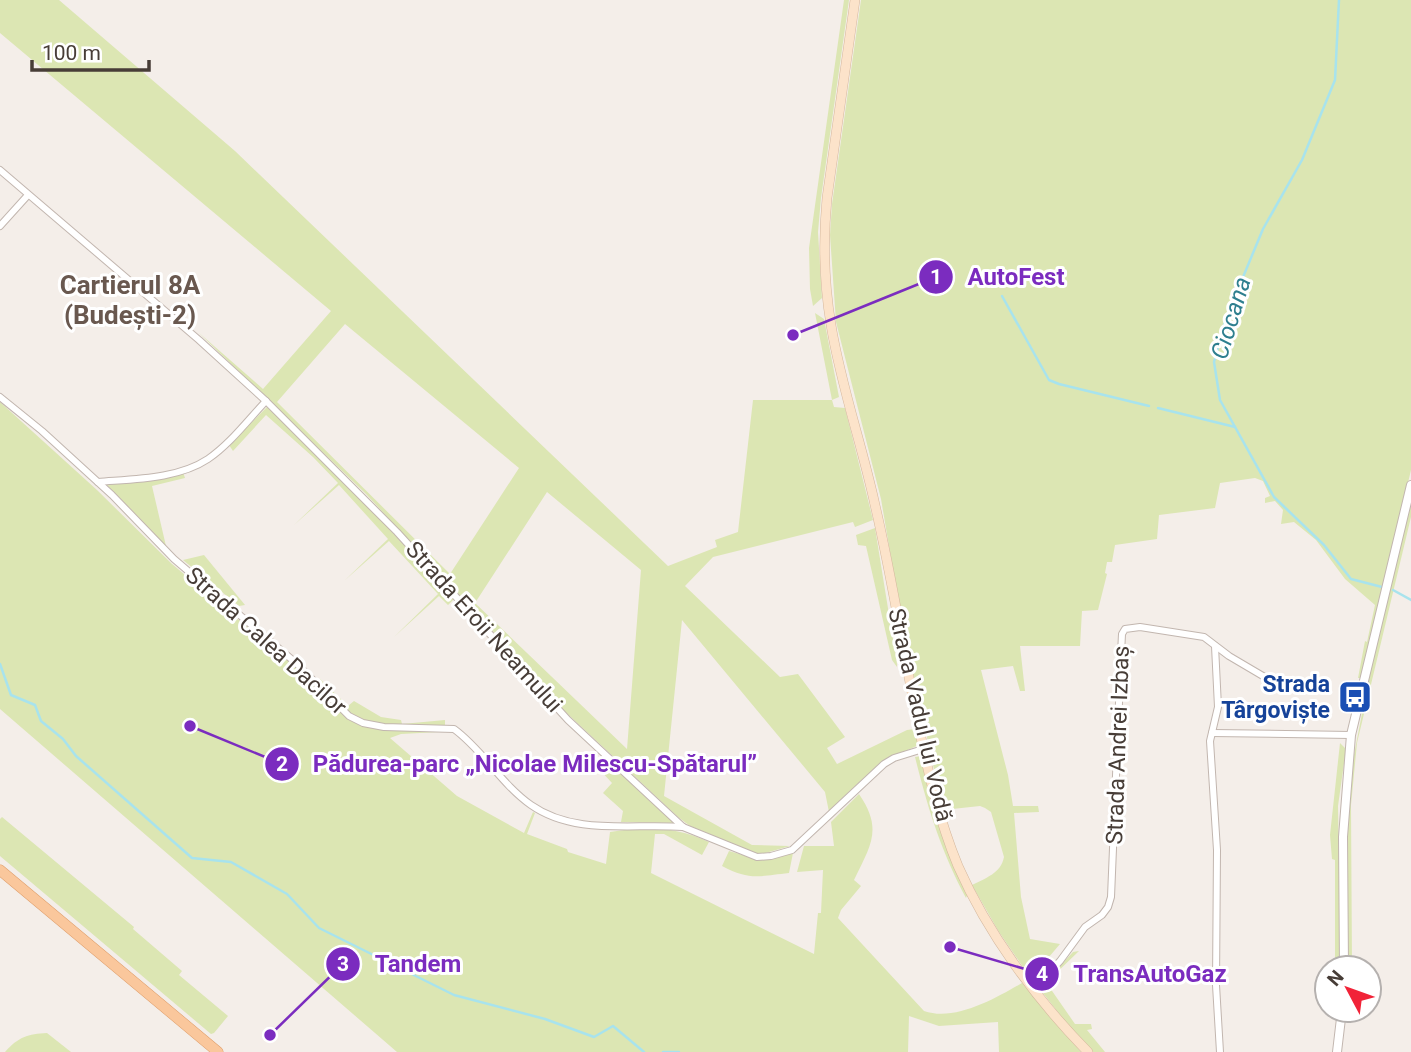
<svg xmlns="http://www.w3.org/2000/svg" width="1411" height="1052" viewBox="0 0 1411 1052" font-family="Roboto,sans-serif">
	<rect width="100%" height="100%" fill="#f4eee9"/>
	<g fill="#dce6b3" fill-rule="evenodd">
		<path d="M0,0H59L235,151L668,566L717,547L715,540L738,532L753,400H832L815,313L824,319L839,397L832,400L834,407L845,408L873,520L855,527L853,522L713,557L685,586L780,677L798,674L845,737L827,748L837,764L907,730L915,729L919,745C878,762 859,781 829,812L825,792L682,620L664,796L752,845L790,846L762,854L755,853L690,826L678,817L544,692L524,665L366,494L198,332L263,389L331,311L0,33ZM345,324L519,468L450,574L277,402ZM547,492L641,570L627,749L475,603Z"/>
		<polygon points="844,0 849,0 821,198 818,232 822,298 813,306 810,289 809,248"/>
		<path d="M861,0H1411V470L1362,678H1358L1365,641L1367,642L1375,605L1345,579L1316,540L1294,522L1281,524L1283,510L1275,501L1265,503V498L1270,496L1263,481L1255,478L1220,483L1215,508L1159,515L1157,539L1115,545L1112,562H1107L1105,573L1107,574L1098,610L1082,611L1080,646H1020L1025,691H1020L1013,666L981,670L1008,775L1013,806H1038L1039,812L1014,813L1021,897L1030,939L1060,944L1043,964L1048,969L1034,983L999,932L972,885C986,878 1001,873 1004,857L991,812L985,808L980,806L943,810L904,634L881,499L836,322L830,235L832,204Z"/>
		<path d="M0,402L97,490L172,564L312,681L340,712L354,722L371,728L439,732L401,734L390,738L457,796L524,833L533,812L535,813L527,834L567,849L568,852L606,864L610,832C648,826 673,826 709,842L702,855L664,834H655L651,873L814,954L818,913H821L823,870L797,872L804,846H834L831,822L859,794C883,829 871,845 854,880L861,886L841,910L838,918L924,1011C955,1022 996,998 1022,983L1081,1052H999L998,1022L939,1026L909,1016L908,1052H397L0,709Z"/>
		<polygon points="267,407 330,465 454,599 448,605 439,596 394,637 438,594 389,541 344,581 388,539 339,485 294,525 338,483 313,457 266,415 233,451 229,445"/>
		<polygon points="183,472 185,478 152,486 166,546 106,484"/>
		<polygon points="1411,499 1411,517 1357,743 1351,805 1352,968 1348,968 1346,856 1350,775 1369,678"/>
		<polygon points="875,528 897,664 897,667 892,660 866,546 858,545 856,535"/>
		<polygon points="204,555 245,605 239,606 183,560"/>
		<path d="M320,679L348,706L354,701L381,717L401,720L402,724L445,720V725C418,726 372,731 349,713C338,704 329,692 319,682Z"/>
		<polygon points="1337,740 1346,749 1338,806 1341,968 1335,968 1335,860 1332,859 1330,835 1340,743"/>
		<path d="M921,756L936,819L968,893L966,898C941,851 928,809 915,757Z"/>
		<polygon points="608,761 675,823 621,822 623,811 603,793 612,783 599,769"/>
		<polygon points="2,817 134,927 133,929 182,971 179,975 228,1016 214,1033 211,1034 0,856 0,819"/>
		<path d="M729,851L760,860L793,853L789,873C759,876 750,881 722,866Z"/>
		<polygon points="1079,951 1051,978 1050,988 1075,1024 1091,1024 1092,1029 1087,1030 1105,1052 1093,1052 1072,1030 1039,988 1073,952"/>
		<path d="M47,1033L71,1052H5C18,1037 28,1034 47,1033Z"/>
	</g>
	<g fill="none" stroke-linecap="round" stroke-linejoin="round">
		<g stroke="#a8e3ed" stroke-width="2.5">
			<polyline points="1339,0 1335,80 1302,160 1263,229 1226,318 1214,362 1220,400 1274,497 1324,545 1351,579 1382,587"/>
			<polyline points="1002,296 1049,380 1059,384 1149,406"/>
			<polyline points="1158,408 1235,427"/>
			<polyline points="1393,590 1411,600"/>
			<polyline points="0,664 11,695 35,705 41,721 63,739 76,756 192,858 231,862 287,894 319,928 454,995 545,1019 594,1037 613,1026 644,1052"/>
			<polyline points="663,1052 679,1052"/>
		</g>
		<defs>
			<g id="minor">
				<polyline points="0,170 199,340 266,401 397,532 568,720 683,827 757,857 771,856 792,850 884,764 894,758 923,749"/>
				<polyline points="0,226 28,195"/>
				<path d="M0,397L42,431L112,495L174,559L296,663L349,716L363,723L384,727L454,729C483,750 501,784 531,805C575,836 633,823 683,827"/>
				<path d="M98,482C134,479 178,479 208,459C230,444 248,420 266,401"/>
				<polyline points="1215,646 1218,707 1210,741 1217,850 1216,985 1220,1052"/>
				<polyline points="1212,733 1351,735"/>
				<polyline points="1034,989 1060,961 1085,927 1102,915 1108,907 1111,897 1121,654 1122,634 1125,629 1140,627 1204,637 1229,656 1268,679"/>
			</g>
			<g id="tertiary">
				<polyline points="1344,968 1343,837 1351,735 1411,485"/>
				<polyline points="1337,1052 1342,1010"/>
			</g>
			<path id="secondary" d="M855,0L827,198C823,240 824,283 831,325C841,386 862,445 875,505C892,577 903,651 918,723C928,772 939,820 958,866C988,934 1036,999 1088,1052"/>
			<polyline id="primary" points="0,870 218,1052"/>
		</defs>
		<use href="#minor" stroke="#c2b6af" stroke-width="8"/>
		<use href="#tertiary" stroke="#c2b6af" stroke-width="10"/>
		<use href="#secondary" stroke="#d4b79d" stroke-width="10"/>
		<use href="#primary" stroke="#df9f6c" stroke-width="11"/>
		<use href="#minor" stroke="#fff" stroke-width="6"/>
		<use href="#tertiary" stroke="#fff" stroke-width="8"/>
		<use href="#secondary" stroke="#fce3ca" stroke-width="9"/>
		<use href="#primary" stroke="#fac79c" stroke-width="10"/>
	</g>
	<defs>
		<symbol id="bus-square" viewBox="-11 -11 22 22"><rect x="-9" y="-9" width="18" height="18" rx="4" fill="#1a4fb4" stroke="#fff"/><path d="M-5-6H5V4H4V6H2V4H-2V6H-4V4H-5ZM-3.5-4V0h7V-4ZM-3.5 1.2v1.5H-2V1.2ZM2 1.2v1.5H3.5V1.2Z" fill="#fff"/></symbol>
	</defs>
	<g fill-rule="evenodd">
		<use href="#bus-square" x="1336" y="678" width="38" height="38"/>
	</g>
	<g text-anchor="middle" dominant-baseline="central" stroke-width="6" stroke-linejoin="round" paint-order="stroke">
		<g font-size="23" fill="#473d37" stroke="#fff">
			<text transform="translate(484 627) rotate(48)">Strada Eroii Neamului</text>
			<text transform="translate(266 641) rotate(42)">Strada Calea Dacilor</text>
			<text transform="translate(920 715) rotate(77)">Strada Vadul lui Vodă</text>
			<text transform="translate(1118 745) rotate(-88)">Strada Andrei Izbaș</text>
		</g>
		<g font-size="23" font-weight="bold" fill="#164399" stroke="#fff" text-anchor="end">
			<text x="1330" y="684">Strada<tspan x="1330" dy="26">Târgoviște</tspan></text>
		</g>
		<g font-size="24" font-style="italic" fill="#2e7f8f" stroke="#fff">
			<text transform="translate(1231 318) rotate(-73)">Ciocana</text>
		</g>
		<g font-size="26" font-weight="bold" fill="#69584f" stroke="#fff">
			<text x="130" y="285">Cartierul 8A<tspan x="130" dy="30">(Budești-2)</tspan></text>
		</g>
	</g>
	<path fill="none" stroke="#7b2cbf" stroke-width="2.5" d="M793 335L936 277M190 726L282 764M270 1035L343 964M950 947L1042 974"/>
	<g fill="#7b2cbf" stroke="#fff" stroke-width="2.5">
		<circle cx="793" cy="335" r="7"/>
		<circle cx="190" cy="726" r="7"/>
		<circle cx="270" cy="1035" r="7"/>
		<circle cx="950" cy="947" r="7"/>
		<circle cx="936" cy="277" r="18"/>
		<circle cx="282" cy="764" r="18"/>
		<circle cx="343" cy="964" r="18"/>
		<circle cx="1042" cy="974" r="18"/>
	</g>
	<g font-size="21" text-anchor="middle" font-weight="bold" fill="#fff">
		<text x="936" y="284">1</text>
		<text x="282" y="771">2</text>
		<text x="343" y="971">3</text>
		<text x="1042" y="981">4</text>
	</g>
	<g font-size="24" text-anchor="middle" font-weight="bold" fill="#7b2cbf" stroke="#fff" stroke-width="6" stroke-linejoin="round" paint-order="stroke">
		<text x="1016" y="285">AutoFest</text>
		<text x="535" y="772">Pădurea-parc „Nicolae Milescu-Spătarul”</text>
		<text x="418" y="972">Tandem</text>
		<text x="1150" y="982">TransAutoGaz</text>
	</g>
	<g transform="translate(1348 989) rotate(311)"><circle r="33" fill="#ffffff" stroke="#b5b1af" stroke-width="2"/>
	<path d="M0-5L12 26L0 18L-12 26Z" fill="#f12338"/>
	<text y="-10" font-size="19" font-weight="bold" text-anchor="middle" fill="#473d37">N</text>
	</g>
	<path d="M32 60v10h117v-10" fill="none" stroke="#473d37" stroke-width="3.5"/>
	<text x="42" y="60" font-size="21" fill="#473d37" stroke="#ffffff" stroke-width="5" paint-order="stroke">100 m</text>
</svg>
